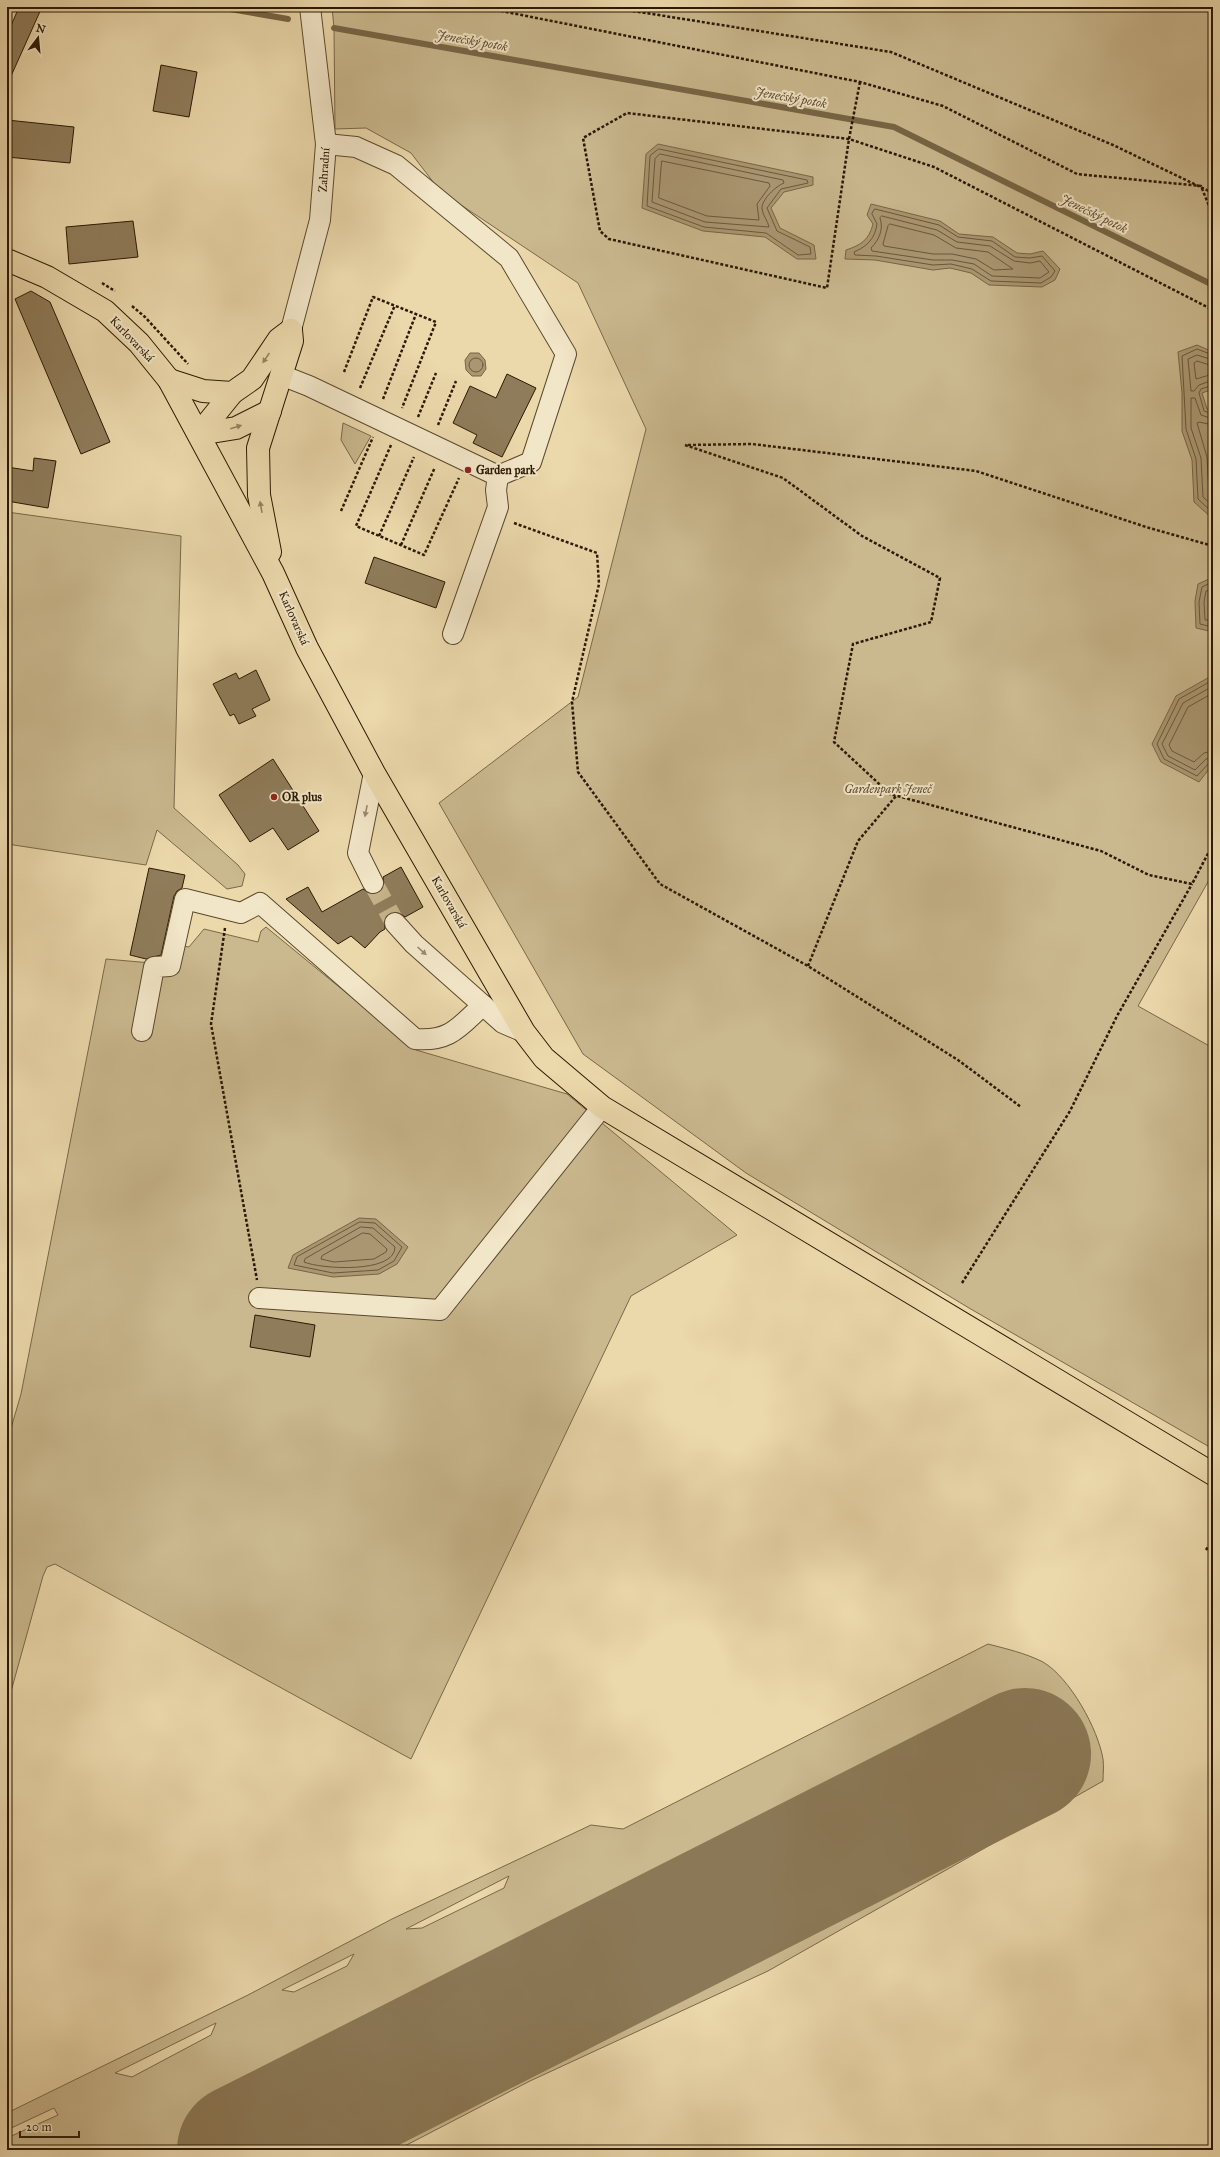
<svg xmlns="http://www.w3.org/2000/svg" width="1220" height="2157" viewBox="0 0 1220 2157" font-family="'IM FELL Great Primer',serif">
	<rect width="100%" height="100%" fill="#ebd8ab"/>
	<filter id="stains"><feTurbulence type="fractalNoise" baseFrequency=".005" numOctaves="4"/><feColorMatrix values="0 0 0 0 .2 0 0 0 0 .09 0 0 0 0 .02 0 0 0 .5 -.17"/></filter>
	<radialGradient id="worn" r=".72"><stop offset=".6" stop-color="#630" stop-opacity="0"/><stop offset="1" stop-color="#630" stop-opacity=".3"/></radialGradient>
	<g fill="#cab88e" stroke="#7a6848" fill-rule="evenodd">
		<polygon points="332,7 1213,7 1213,873 1138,1006 1213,1048 1213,1449 969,1308 746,1173 583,1054 439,803 578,697 646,429 578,283 440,191 411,153 366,128 335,129 334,28"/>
		<polygon points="343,423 371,436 355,464 341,440"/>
		<polygon points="7,512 181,536 174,808 238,865 245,874 242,886 227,889 157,830 146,865 7,844"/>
		<polygon points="266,927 416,1050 567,1094 737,1235 631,1296 411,1759 55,1564 47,1567 43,1576 7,1706 7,1442 21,1394 106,959 151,963 164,969 178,945 189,947 204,929 258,942 261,931"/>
		<path d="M988,1644C1007,1649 1025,1653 1043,1662C1070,1678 1098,1729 1103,1759C1104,1766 1103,1774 1103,1781L768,1971L530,2081L397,2150H7V2138L58,2115L54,2108L7,2130V2113L248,1995L392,1919L591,1825L623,1829ZM509,1876L504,1888L422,1928L406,1929ZM354,1954L347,1966L294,1992L282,1990ZM216,2023L211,2035L132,2077L115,2073Z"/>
	</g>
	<g fill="#aa9772" stroke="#776545">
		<polygon points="658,144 813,177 813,185 784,192 771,208 780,228 814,245 816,259 797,259 765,237 703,231 642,208 646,154"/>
		<path d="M871,204L940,221L959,234L993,237L1017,253L1030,254L1043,251L1060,269L1055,280L1042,287L989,285L971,273L950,268L933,270L875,260L845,259L846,250C861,245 869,240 873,224L867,215Z"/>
		<polygon points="1197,345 1213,352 1213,389 1202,393 1207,409 1213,410 1213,519 1194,502 1192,460 1182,431 1182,393 1178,352"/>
		<polygon points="470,353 479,353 485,360 486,369 481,376 472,376 466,370 465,360"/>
		<polygon points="1209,579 1213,582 1213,628 1209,631 1196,628 1195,601 1198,584"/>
		<polygon points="1213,675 1213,764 1199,782 1161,762 1152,744 1176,696"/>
		<polygon points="359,1218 376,1219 408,1247 397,1264 379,1274 333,1277 288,1268 293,1255"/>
	</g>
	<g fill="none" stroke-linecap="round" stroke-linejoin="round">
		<g stroke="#6a583a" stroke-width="1">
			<polygon points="659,149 807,180 808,183 781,189 767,208 777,231 810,247 811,254 798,255 766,233 704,227 647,206 650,156"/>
			<path d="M660,154L783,180L784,183C776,186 761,200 762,209C763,216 768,221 769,227L705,222L652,202L655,159Z"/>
			<polygon points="662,161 769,183 770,186 757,204 759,220 707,216 659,198"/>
			<path d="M875,209L939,225L958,237L992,241L1015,257L1030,258L1042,256L1055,271L1051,277L1041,283L991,281L972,269L951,264L933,265L876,256L855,255L854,252C868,246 875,238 877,224L872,214Z"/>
			<path d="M882,216L937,230L957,242L990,246L1014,261L1030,263L1040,261L1049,272L1040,278L992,276L974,264L952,260H933L872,251L871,248C879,240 884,229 880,218Z"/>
			<polygon points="890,224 934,235 956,248 988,252 1013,269 994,270 976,259 952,254 933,254 884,246 883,244 888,226"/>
			<polyline points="1213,355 1197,349 1182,356 1186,429 1196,459 1198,499 1213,513"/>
			<circle cx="476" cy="365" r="7"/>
			<polyline points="1213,360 1197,355 1188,359 1191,391 1194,391 1199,385 1213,380"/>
			<polyline points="1213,366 1197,361 1194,363 1196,379 1213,374"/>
			<polyline points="1213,385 1201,389 1199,393 1204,411 1213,414"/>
			<polyline points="1213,419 1201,415 1195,398 1191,398 1191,428 1201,458 1203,497 1213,506"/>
			<polyline points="1213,425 1199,422 1197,423 1207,457 1209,494 1213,498"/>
			<polyline points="1213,585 1208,584 1202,587 1199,602 1200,624 1208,626 1213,625"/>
			<polyline points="1213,590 1206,591 1204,602 1205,620 1213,620"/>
			<polyline points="1213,680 1179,699 1157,744 1164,759 1197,776 1209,763 1213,762"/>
			<polyline points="1213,686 1183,703 1162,744 1168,756 1195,770 1206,759 1213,757"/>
			<polyline points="1213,693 1188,707 1169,745 1172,751 1194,762 1204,753 1213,751"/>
			<polygon points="360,1222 375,1223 402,1247 394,1261 378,1270 333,1273 294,1265 297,1257"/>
			<path d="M361,1227L373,1228L395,1247C395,1274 320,1269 304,1262L305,1259Z"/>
			<polygon points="363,1233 370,1234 387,1249 386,1252 374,1259 334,1262 321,1259 322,1256"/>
		</g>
		<g stroke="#776545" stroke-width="6">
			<polyline points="219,7 288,19"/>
			<polyline points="334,28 894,127 1213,285"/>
		</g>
		<polyline stroke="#8b7856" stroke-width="132" points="243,2150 1025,1754"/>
	</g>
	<g fill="#8f7c5a" stroke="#2b1902">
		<polygon points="19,7 42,7 7,85 7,35"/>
		<polygon points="161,65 197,72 189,117 153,111"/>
		<polygon points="7,120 74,127 70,163 7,157"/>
		<polygon points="133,221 138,257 69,264 66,227"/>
		<polygon points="31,291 50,302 110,442 81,454 15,299"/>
		<polygon points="507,374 536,388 502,457 473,443 477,435 453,423 470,386 496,398"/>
		<polygon points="34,458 56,461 48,508 7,501 7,467 33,471"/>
		<polygon points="374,557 445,582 436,608 365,583"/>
		<polygon points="256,670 270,700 252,709 256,716 239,724 234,714 230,716 213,684 236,673 239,679"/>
		<polygon points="273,759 319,831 288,850 273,828 250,842 219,795"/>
		<polygon points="401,867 423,907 405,917 398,912 388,914 384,920 385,929 380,932 365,948 351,936 338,944 286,899 308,887 322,912 363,889 372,894 378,893 384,884 383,877"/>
		<polygon points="149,868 185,875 182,888 177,891 174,896 161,955 146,959 130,955"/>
		<polygon points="255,1315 315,1325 310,1357 250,1347"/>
	</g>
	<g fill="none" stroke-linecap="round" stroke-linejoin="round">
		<polyline stroke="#c5b289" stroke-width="20" stroke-dasharray="20 10" stroke-linecap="butt" points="373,883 395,923"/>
		<defs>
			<g id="minor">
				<polyline points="291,330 320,220 326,144 310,7"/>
				<polyline points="281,375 309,386 498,476 531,462 566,354 509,258 396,165 356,147 326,144"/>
				<polyline points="453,634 498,507 496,490 498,476"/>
				<polyline points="373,883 358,853 374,773"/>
				<polyline points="395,923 414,944 503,1023 524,1032"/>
				<path d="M142,1031L154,967L170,966L185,899L241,913L260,903L415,1039C450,1042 459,1027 483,1005"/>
				<polyline points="259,1298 440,1310 602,1107"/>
			</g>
			<g id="major">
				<polyline points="7,260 47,277 105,311 139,343 169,380 273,573 307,648 374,773 524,1032 544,1058 602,1107 1213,1474"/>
				<polyline points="169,380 203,391 232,393 252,379 279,339 291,330"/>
				<polyline points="199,434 236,428 270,411"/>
				<polyline points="199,434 232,393"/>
				<polyline points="270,552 259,495 258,448 292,341 291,330"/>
			</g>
		</defs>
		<use href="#minor" stroke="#5b492c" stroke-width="22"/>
		<use href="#major" stroke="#2b1902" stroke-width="24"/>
		<g stroke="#2b1902" stroke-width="2.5" stroke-dasharray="3 2" stroke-linecap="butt">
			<polyline points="481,7 860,82 943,106 1077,174 1201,186 1213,216"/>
			<polyline points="608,7 891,52 1113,145 1213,193"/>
			<polyline points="860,82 849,139 827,288 609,239 600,231 583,138 627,113 849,139 934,167 1213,310"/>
			<polyline points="102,283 115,291"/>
			<polyline points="132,306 145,317 188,364"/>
			<polyline points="344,372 373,297 436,322 402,408"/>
			<polyline points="360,388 395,305"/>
			<polyline points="383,399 416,314"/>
			<polyline points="418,417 436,373"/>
			<polyline points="438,425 456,381"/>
			<polyline points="391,445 356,526 424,555 459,478"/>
			<polyline points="685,445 783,478 862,536 940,578 931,622 853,644 834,742 890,794 1101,851 1149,875 1192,884 1213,844"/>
			<polyline points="688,445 752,444 976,471 1146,527 1213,546"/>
			<polyline points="341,511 373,437"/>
			<polyline points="514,523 597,553 599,584 572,702 578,772 660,884 808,966 958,1060 1021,1107"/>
			<polyline points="379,536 414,457"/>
			<polyline points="401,545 435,467"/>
			<polyline points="225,928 211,1024 257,1280"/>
			<polyline points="808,966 858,841 896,796"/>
			<polyline points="962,1283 1070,1111 1117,1016 1192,884"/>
			<polyline points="1206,1550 1213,1539"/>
		</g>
		<use href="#minor" stroke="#f2e6c8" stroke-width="20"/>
		<use href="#major" stroke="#ebd8ab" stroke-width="22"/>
	</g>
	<defs><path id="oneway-solid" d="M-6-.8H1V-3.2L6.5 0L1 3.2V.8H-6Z"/></defs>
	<g fill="#95825f">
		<use href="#oneway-solid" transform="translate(266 358) rotate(124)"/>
		<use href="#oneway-solid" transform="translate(236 427) rotate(-17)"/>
		<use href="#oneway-solid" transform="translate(261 507) rotate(-100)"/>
	</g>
	<g fill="#988a6f">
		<use href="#oneway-solid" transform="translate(366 811) rotate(101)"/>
		<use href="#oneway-solid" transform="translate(422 951) rotate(42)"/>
	</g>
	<g fill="#8f2418" stroke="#f2e6c8" stroke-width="1.5">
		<circle cx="468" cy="470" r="4"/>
		<circle cx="274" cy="797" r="4"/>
	</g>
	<g text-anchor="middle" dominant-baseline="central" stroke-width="4" stroke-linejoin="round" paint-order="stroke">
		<g font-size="12" fill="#2b1902" stroke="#f2e6c8">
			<text transform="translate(324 170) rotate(-86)">Zahradní</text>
			<text transform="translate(132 339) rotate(46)">Karlovarská</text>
			<text transform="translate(294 618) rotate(66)">Karlovarská</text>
			<text transform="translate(449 902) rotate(60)">Karlovarská</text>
		</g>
		<g font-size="12" font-weight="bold" fill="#2b1902" stroke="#f2e6c8" text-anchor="start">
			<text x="476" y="470">Garden park</text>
			<text x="282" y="797">OR plus</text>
		</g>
		<g font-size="12" font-style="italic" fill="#5b492c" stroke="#f2e6c8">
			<text x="888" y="789">Gardenpark Jeneč</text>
		</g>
		<g font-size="13" font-style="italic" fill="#5e4b2f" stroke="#f2e6c8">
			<text transform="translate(472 41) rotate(10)">Jenečský potok</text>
			<text transform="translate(791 98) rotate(10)">Jenečský potok</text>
			<text transform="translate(1094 214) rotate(26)">Jenečský potok</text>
		</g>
	</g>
	<rect width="1220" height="2157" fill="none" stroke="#ebd8ab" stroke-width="24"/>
	<rect x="8" y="8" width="1204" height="2141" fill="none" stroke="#2b1902" stroke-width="2"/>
	<rect x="12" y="12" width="1196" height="2133" fill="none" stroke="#2b1902"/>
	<g transform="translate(38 38) rotate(16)" stroke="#f2e6c8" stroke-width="3" paint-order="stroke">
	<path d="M0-3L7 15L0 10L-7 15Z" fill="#2b1902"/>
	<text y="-6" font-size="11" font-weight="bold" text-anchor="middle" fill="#2b1902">N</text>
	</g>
	<path d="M20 2131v6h59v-6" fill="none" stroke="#2b1902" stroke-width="2"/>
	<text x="26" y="2131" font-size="12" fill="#2b1902" stroke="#f2e6c8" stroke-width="3" paint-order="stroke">20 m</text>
	<rect width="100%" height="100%" filter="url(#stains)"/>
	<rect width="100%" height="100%" fill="url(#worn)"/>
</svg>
